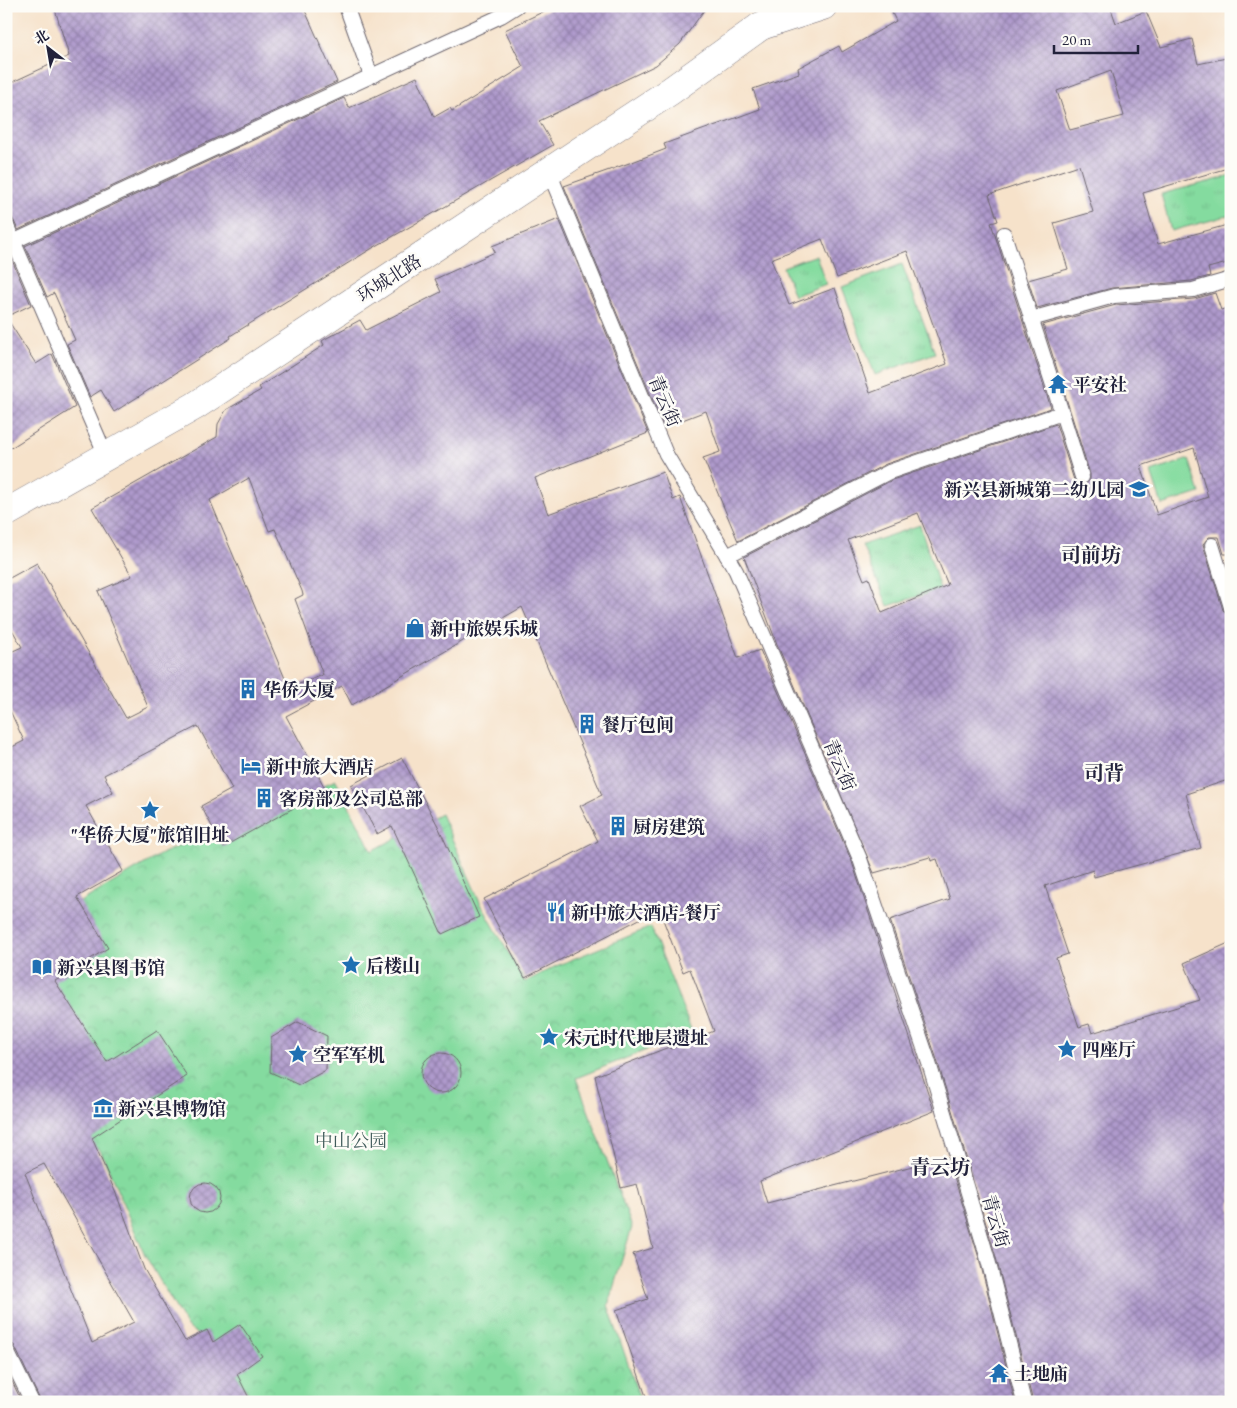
<svg xmlns="http://www.w3.org/2000/svg" width="1237" height="1408" viewBox="0 0 1237 1408" font-family="'EB Garamond','Noto Serif SC',serif">
	<defs>
		<pattern id="grass-tufts" width="24" height="20" patternUnits="userSpaceOnUse" patternTransform="scale(1.25)"><rect width="24" height="20" fill="#84db9f"/><path d="M3 7l-1-3M5 7V3M7 7l1-3M15 17l-1-3M17 17v-4M19 17l1-3" fill="none" stroke="#72bc8a"/></pattern>
		<pattern id="park-crowns" width="20" height="18" patternUnits="userSpaceOnUse" patternTransform="scale(1.25)"><rect width="20" height="18" fill="#84db9f"/><path d="M2 6a3 3 0 1 1 6 0M12 15a3 3 0 1 1 6 0" fill="none" stroke="#72bc8a"/></pattern>
		<pattern id="building-cross-hatch" width="8" height="8" patternUnits="userSpaceOnUse" patternTransform="scale(1.25)"><rect width="8" height="8" fill="#af9acc"/><path d="M0 0l8 8M0 8l8-8" fill="none" stroke="#8e7da7"/></pattern>
	</defs>
	<rect width="100%" height="100%" fill="#fdfcf7"/>
	<filter id="ink" filterUnits="userSpaceOnUse"><feTurbulence type="fractalNoise" baseFrequency=".02" numOctaves="2"/><feDisplacementMap in="SourceGraphic" scale="10" xChannelSelector="R" yChannelSelector="G"/><feConvolveMatrix kernelMatrix="1 2 1 2 8 2 1 2 1" color-interpolation-filters="sRGB"/></filter>
	<filter id="wash" filterUnits="userSpaceOnUse"><feTurbulence type="fractalNoise" baseFrequency=".0096" numOctaves="4" result="noise"/><feDisplacementMap in="SourceGraphic" scale="20" xChannelSelector="R" yChannelSelector="G"/><feGaussianBlur stdDeviation="1.12" result="paint"/><feColorMatrix in="noise" values="0 0 0 0 0 0 0 0 0 0 0 0 0 0 0 0 0 1.4 0 .05"/><feComposite in="paint" operator="in"/></filter>
	<g filter="url(#wash)">
		<rect width="100%" height="100%" fill="#f6e2ca"/>
		<g fill="url(#grass-tufts)" stroke="#537e6d">
			<polygon points="1231,176 1231,215 1171,231 1161,194"/>
			<polygon points="816,255 826,284 794,296 783,267"/>
			<polygon points="902,264 935,353 875,375 842,287"/>
			<polygon points="920,525 940,589 888,606 862,545"/>
		</g>
		<polygon fill="url(#park-crowns)" stroke="#537e6d" points="336,780 372,851 441,814 481,904 525,982 556,966 651,927 692,1032 576,1078 632,1227 608,1305 641,1402 255,1402 207,1340 187,1327 145,1255 100,1150 77,1136 6,946 163,853"/>
		<polygon fill="#84db9f" stroke="#537e6d" points="1189,459 1200,493 1162,505 1151,472"/>
		<g id="blocks">
			<g fill="url(#building-cross-hatch)" fill-rule="evenodd">
				<polygon points="54,6 303,6 337,82 18,230 12,217 6,215 6,85 69,56"/>
				<polygon points="555,6 707,6 680,44 656,65 539,121 553,145 371,249 230,336 231,338 114,412 101,390 90,397 67,344 75,340 54,293 47,297 25,246 344,98 349,108 417,77 434,117 450,108 452,111 523,67 505,30"/>
				<path d="M906,6H1110L1116,23L1146,11L1161,47L1192,39L1198,64L1231,57V167L1143,193L1158,244L1231,224V262L1208,268L1210,276L1191,281L1112,288L1037,308L1028,280L1068,269L1054,223L1093,212L1079,165L989,195L998,221L991,223L1051,408L886,464L738,541L703,458L720,452L706,411L664,427L564,186L635,161L666,149L664,144L760,109L753,89L799,73L798,68L839,46L842,52L896,21L892,13ZM1111,71L1124,116L1070,130L1057,91ZM822,239L837,278L907,251L947,364L870,393L835,288L789,305L771,259Z"/>
				<path d="M559,219L648,433L535,478L548,514L663,472L673,500L680,497L738,658L760,650L852,862L934,1111L760,1181L767,1203L948,1157L979,1258L1015,1402H648L616,1310L648,1299L633,1254L653,1248L637,1184L621,1188L595,1076L669,1047L670,1049L714,1031L690,969L683,972L659,909L525,978L484,899L598,841L580,806L602,795L522,607L352,705L342,686L286,716L326,790L223,847L201,806L232,789L198,726L104,775L113,792L86,806L123,871L77,897L108,948L55,981L107,1062L157,1030L187,1076L92,1138L117,1196L144,1269L185,1341L207,1330L213,1342L240,1324L262,1356L237,1374L251,1402H41L14,1345L6,1340V750L24,741L6,702V654L22,647L6,619V580L37,563L126,718L148,707L98,591L132,576L92,508L217,437L218,424L226,410L261,390L259,387L324,345L322,341L325,339L360,320L366,330L441,292L435,279L495,252L492,246ZM249,478L269,531L275,529L302,591L303,595L295,599L323,675L289,688L210,500ZM44,1164L134,1322L92,1343L25,1173Z"/>
				<polygon points="9,253 31,305 6,317 36,364 52,354 75,407 6,451 6,254"/>
				<path d="M1215,293L1221,310L1231,307V554H1224L1219,537H1209L1203,544L1223,610L1231,616V779L1186,794L1201,848L1094,877L1093,870L1045,886L1068,954L1056,958L1079,1027L1089,1024L1092,1033L1200,1000L1184,963L1231,942V1395L1208,1402H1033L995,1254L937,1060L890,920L950,899L937,859L931,861L930,857L874,873L777,644L744,557L892,480L1056,424L1074,480L1080,485H1085L1090,479V474L1043,325L1116,305L1194,299ZM1194,448L1208,497L1157,515L1141,466ZM918,513L948,585L882,613L869,578L864,580L848,540Z"/>
				<polygon points="402,758 438,826 479,917 442,934 392,826 377,834 351,785"/>
				<polygon points="298,1022 327,1036 326,1070 299,1085 270,1072 271,1038"/>
				<circle cx="441" cy="1073" r="20"/>
				<circle cx="205" cy="1198" r="15"/>
				<polygon points="6,1369 22,1402 6,1402"/>
			</g>
		</g>
	</g>
	<g filter="url(#ink)">
		<use href="#blocks" fill-opacity="0" stroke="#6c656d" stroke-width="1"/>
		<g fill="none" stroke-linecap="round" stroke-linejoin="round">
			<defs>
				<g id="lane">
					<polyline points="346,6 371,76"/>
					<polyline points="549,172 666,454 736,571 860,859 929,1063 987,1256 1024,1402"/>
					<polyline points="6,224 107,458"/>
					<polyline points="6,245 501,16 517,6"/>
					<polyline points="1031,319 1114,296 1193,290 1231,279"/>
					<polyline points="1062,413 1082,477"/>
					<polyline points="1212,545 1231,607"/>
					<polyline points="727,556 889,472 1062,413 1004,234"/>
					<polyline points="6,1349 32,1402"/>
				</g>
				<polyline id="street" points="6,513 195,406 669,92 761,26"/>
				<polyline id="secondary" points="761,26 823,6"/>
			</defs>
			<use href="#lane" stroke="#6c656d" stroke-width="16"/>
			<use href="#street" stroke="#6c656d" stroke-width="29"/>
			<use href="#secondary" stroke="#6c656d" stroke-width="29"/>
			<use href="#lane" stroke="#fff" stroke-width="14"/>
			<use href="#street" stroke="#fff" stroke-width="28"/>
			<use href="#secondary" stroke="#fff" stroke-width="28"/>
		</g>
	</g>
	<defs>
		<symbol id="temple-bare" viewBox="-9 -9 18 18"><path d="M0-6L5-2H3V0L6.5 2.5H4V6H1.5V3h-3V6H-4V2.5H-6.5L-3 0V-2H-5Z" fill="#1f6fb2" stroke="#fdfcf7" stroke-width="2.5" paint-order="stroke"/></symbol>
		<symbol id="school-bare" viewBox="-9 -9 18 18"><path d="M0-5L7-2L0 1L-7-2ZM-4 1L0 2.5L4 1V4Q0 6-4 4Z" fill="#1f6fb2" stroke="#fdfcf7" stroke-width="2.5" paint-order="stroke"/></symbol>
		<symbol id="shop-bare" viewBox="-9 -9 18 18"><path d="M-5-2.5h2.3a2.7 3.5 0 0 1 5.4 0H5L5.5 6h-11ZM-1.5-2.5h3a1.5 2.3 0 0 0-3 0Z" fill="#1f6fb2" stroke="#fdfcf7" stroke-width="2.5" paint-order="stroke"/></symbol>
		<symbol id="building-bare" viewBox="-9 -9 18 18"><path d="M-4-6H4V6H1V3H-1V6H-4ZM-2.5-4.3h1.7v1.8h-1.7ZM.8-4.3h1.7v1.8H.8ZM-2.5-1h1.7V.8h-1.7ZM.8-1h1.7V.8H.8Z" fill="#1f6fb2" stroke="#fdfcf7" stroke-width="2.5" paint-order="stroke"/></symbol>
		<symbol id="hotel-bare" viewBox="-9 -9 18 18"><path d="M-6-4.5h1.5V1H6V5H4.5V3h-9V5H-6ZM-4 0a1.8 1.8 0 1 1 3.6 0ZM.5 0V-2.5h3Q6-2.5 6 0Z" fill="#1f6fb2" stroke="#fdfcf7" stroke-width="2.5" paint-order="stroke"/></symbol>
		<symbol id="sight-bare" viewBox="-9 -9 18 18"><path d="M0-6L1.8-2.2L6-1.7L2.9 1.2L3.7 5.4L0 3.3L-3.7 5.4L-2.9 1.2L-6-1.7L-1.8-2.2Z" fill="#1f6fb2" stroke="#fdfcf7" stroke-width="2.5" paint-order="stroke"/></symbol>
		<symbol id="restaurant-bare" viewBox="-9 -9 18 18"><path d="M-5-6h1v4h1v-4h1v4h1v-4h1v5L-1.5 .5V6h-2V.5L-5-1ZM5-6V6H3V1.5H1.5Q1.5-4 5-6Z" fill="#1f6fb2" stroke="#fdfcf7" stroke-width="2.5" paint-order="stroke"/></symbol>
		<symbol id="library-bare" viewBox="-9 -9 18 18"><path d="M-6-4Q-3-5.5-.7-3.5V5Q-3 3-6 4ZM6-4Q3-5.5 .7-3.5V5Q3 3 6 4Z" fill="#1f6fb2" stroke="#fdfcf7" stroke-width="2.5" paint-order="stroke"/></symbol>
		<symbol id="museum-bare" viewBox="-9 -9 18 18"><path d="M0-6L6-3V-2H-6V-3ZM-5-1h2V3h-2ZM-1-1h2V3h-2ZM3-1h2V3H3ZM-6 4H6V6H-6Z" fill="#1f6fb2" stroke="#fdfcf7" stroke-width="2.5" paint-order="stroke"/></symbol>
	</defs>
	<g fill-rule="evenodd">
		<use href="#temple-bare" x="1044" y="370" width="28" height="28"/>
		<use href="#school-bare" x="1125" y="475" width="28" height="28"/>
		<use href="#shop-bare" x="401" y="614" width="28" height="28"/>
		<use href="#building-bare" x="234" y="675" width="28" height="28"/>
		<use href="#building-bare" x="573" y="710" width="28" height="28"/>
		<use href="#hotel-bare" x="237" y="752" width="28" height="28"/>
		<use href="#building-bare" x="250" y="784" width="28" height="28"/>
		<use href="#sight-bare" x="136" y="796" width="28" height="28"/>
		<use href="#building-bare" x="604" y="812" width="28" height="28"/>
		<use href="#restaurant-bare" x="542" y="898" width="28" height="28"/>
		<use href="#sight-bare" x="337" y="951" width="28" height="28"/>
		<use href="#library-bare" x="28" y="953" width="28" height="28"/>
		<use href="#sight-bare" x="535" y="1023" width="28" height="28"/>
		<use href="#sight-bare" x="1053" y="1035" width="28" height="28"/>
		<use href="#sight-bare" x="284" y="1040" width="28" height="28"/>
		<use href="#museum-bare" x="89" y="1094" width="28" height="28"/>
		<use href="#temple-bare" x="985" y="1359" width="28" height="28"/>
	</g>
	<g text-anchor="middle" dominant-baseline="central" stroke-width="5" stroke-linejoin="round" paint-order="stroke">
		<g font-size="18" fill="#22223b" stroke="#fdfcf7">
			<text transform="translate(389 278) rotate(-33)">环城北路</text>
			<text transform="translate(665 401) rotate(67)">青云街</text>
			<text transform="translate(840 765) rotate(67)">青云街</text>
			<text transform="translate(996 1221) rotate(74)">青云街</text>
		</g>
		<g font-size="18" font-weight="bold" fill="#22223b" stroke="#fdfcf7" text-anchor="start">
			<text x="1073" y="384">平安社</text>
			<text x="1124" y="489" text-anchor="end">新兴县新城第二幼儿园</text>
			<text x="430" y="628">新中旅娱乐城</text>
			<text x="263" y="689">华侨大厦</text>
			<text x="602" y="724">餐厅包间</text>
			<text x="266" y="766">新中旅大酒店</text>
			<text x="279" y="798">客房部及公司总部</text>
			<text x="633" y="826">厨房建筑</text>
			<text x="150" y="834" text-anchor="middle">"华侨大厦"旅馆旧址</text>
			<text x="571" y="912">新中旅大酒店-餐厅</text>
			<text x="366" y="965">后楼山</text>
			<text x="57" y="967">新兴县图书馆</text>
			<text x="564" y="1037">宋元时代地层遗址</text>
			<text x="1082" y="1049">四座厅</text>
			<text x="313" y="1054">空军军机</text>
			<text x="118" y="1108">新兴县博物馆</text>
			<text x="1014" y="1373">土地庙</text>
		</g>
		<g font-size="18" fill="#3f5a59" stroke="#fdfcf7">
			<text x="351" y="1140">中山公园</text>
		</g>
		<g font-size="20" font-weight="bold" fill="#22223b" stroke="#fdfcf7">
			<text x="1091" y="555">司前坊</text>
			<text x="1104" y="773">司背</text>
			<text x="940" y="1167">青云坊</text>
		</g>
	</g>
	<rect width="1237" height="1408" fill="none" stroke="#fdfcf7" stroke-width="25"/>
	<g transform="translate(48 48) rotate(329)" stroke="#fdfcf7" stroke-width="4" paint-order="stroke">
	<path d="M0-4L9 19L0 12L-9 19Z" fill="#22223b"/>
	<text y="-8" font-size="14" font-weight="bold" text-anchor="middle" fill="#22223b">北</text>
	</g>
	<path d="M1054 45v8h84v-8" fill="none" stroke="#22223b" stroke-width="2.5"/>
	<text x="1062" y="45" font-size="15" fill="#22223b" stroke="#fdfcf7" stroke-width="4" paint-order="stroke">20 m</text>
</svg>
